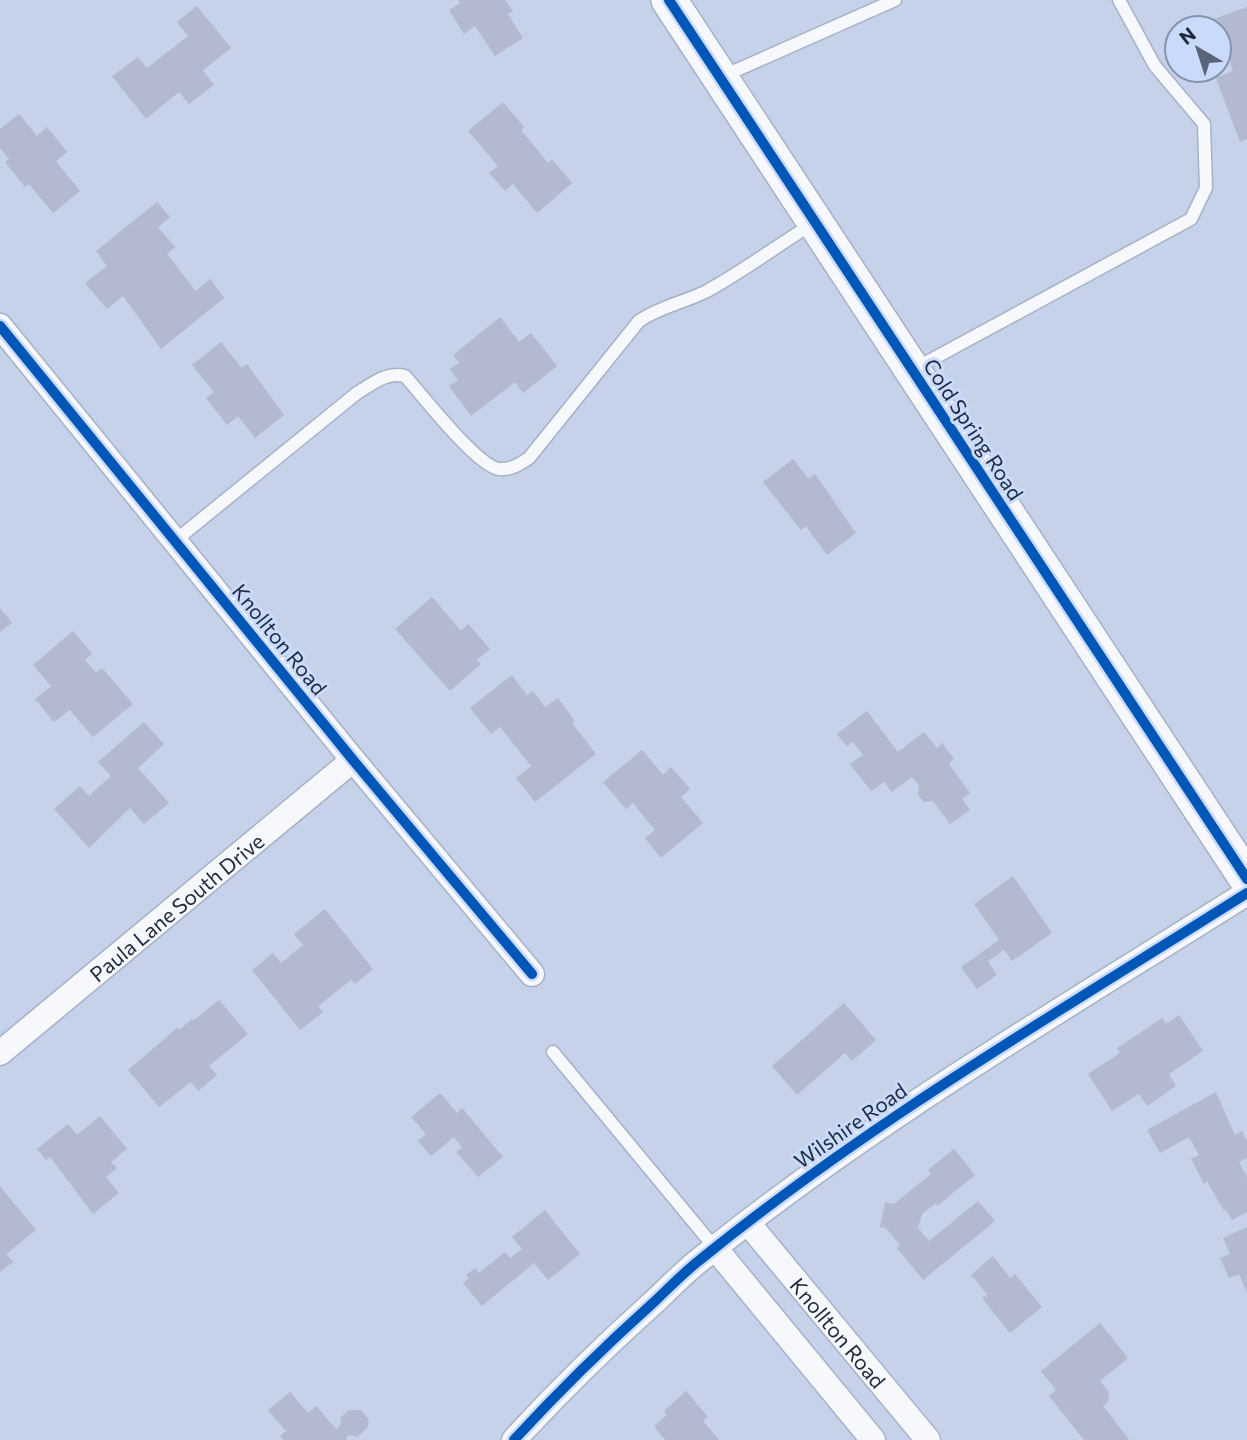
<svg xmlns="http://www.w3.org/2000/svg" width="1247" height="1440" viewBox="0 0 1247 1440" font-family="Commissioner,sans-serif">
	<rect width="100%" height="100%" fill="#c6d2e9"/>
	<g fill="#b3b9cf">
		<polygon points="458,0 505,0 513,11 508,14 523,38 495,56 475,26 464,34 449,10 460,3"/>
		<polygon points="197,6 231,48 203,70 214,85 189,104 179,92 146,119 112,76 138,57 147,68 188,36 177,22"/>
		<polygon points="1247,7 1247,139 1240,142 1216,78 1233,71 1219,28 1214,19"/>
		<polygon points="503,102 524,127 521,130 548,163 552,159 572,183 537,213 513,184 505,191 489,173 498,166 468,131"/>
		<polygon points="19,114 37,136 47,127 67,152 56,161 80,191 53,213 29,184 25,187 5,162 9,159 0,148 0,129"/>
		<polygon points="157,202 170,217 158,227 175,247 167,254 196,291 210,279 224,298 161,349 123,296 107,309 85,283 107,266 96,251"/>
		<polygon points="500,317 519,342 531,333 557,366 523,393 515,382 471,416 449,386 458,380 450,369 459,363 453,355"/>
		<polygon points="221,342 242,368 247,364 284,415 255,438 238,416 227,425 206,398 214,392 192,365"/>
		<polygon points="793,459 809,479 815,474 856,533 827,555 806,526 801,530 763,482"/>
		<polygon points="432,597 461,631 468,624 490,649 477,660 481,664 450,691 395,629"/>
		<polygon points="0,608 12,623 0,632"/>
		<polygon points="73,631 92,654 85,660 96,673 102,668 133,704 93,737 70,710 54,722 35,699 51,686 33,665"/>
		<polygon points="512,675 527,695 533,691 545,707 558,698 575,721 572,723 596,754 535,802 516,778 531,766 500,727 491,734 470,708"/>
		<polygon points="867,711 898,752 924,732 937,748 942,743 954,759 949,764 970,793 962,799 970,810 950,824 933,801 924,802 918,795 919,786 912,777 892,792 884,782 871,791 850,764 863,755 853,742 847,746 837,734"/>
		<polygon points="144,722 164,744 138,768 169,803 144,824 130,808 89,848 54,809 80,786 89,796 111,776 98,762"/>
		<polygon points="642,750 663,775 671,767 690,789 681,797 703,823 661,858 645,838 655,830 633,803 626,809 603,782"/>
		<polygon points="1013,876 1052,933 1012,961 1004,950 988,961 997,975 977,989 961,967 999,940 974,904"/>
		<polygon points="325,909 373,969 355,984 351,980 318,1006 323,1012 300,1030 252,970 273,953 281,963 303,945 294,934"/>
		<polygon points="219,1000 248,1034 209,1066 217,1075 198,1091 191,1082 159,1107 128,1070 178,1027 179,1030 192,1019 193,1021"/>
		<polygon points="844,1003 876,1040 852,1061 845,1053 797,1095 772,1066"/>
		<polygon points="1179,1015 1203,1051 1169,1074 1176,1086 1147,1106 1139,1094 1112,1111 1088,1074 1120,1053 1117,1048 1162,1018 1166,1024"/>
		<polygon points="1216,1092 1235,1135 1242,1131 1247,1141 1247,1158 1239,1162 1247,1177 1247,1212 1232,1220 1226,1210 1224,1211 1207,1181 1204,1184 1191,1159 1199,1155 1189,1137 1160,1153 1147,1130"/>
		<polygon points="440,1093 457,1113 462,1108 503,1157 478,1177 456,1152 462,1147 454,1137 431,1156 418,1141 426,1134 411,1117"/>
		<polygon points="100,1116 127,1149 111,1162 117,1168 106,1177 119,1193 93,1214 50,1157 46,1160 37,1149 68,1124 77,1135"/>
		<polygon points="954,1149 975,1175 937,1206 936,1203 922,1214 918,1228 929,1241 978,1201 995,1221 923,1280 897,1248 900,1245 886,1228 880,1227 885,1202 894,1204 931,1174 928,1170"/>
		<polygon points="0,1186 36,1230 6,1254 13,1262 0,1272"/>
		<polygon points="545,1210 580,1254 548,1280 534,1263 482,1306 463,1283 469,1278 466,1275 475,1268 479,1273 505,1252 510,1258 522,1249 512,1237"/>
		<polygon points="1247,1227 1247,1293 1239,1274 1229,1278 1220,1258 1230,1254 1223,1238"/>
		<polygon points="993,1256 1010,1278 1015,1274 1042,1307 1010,1333 982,1298 987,1294 971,1275"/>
		<polygon points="1100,1323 1128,1358 1100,1381 1109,1392 1108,1402 1103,1406 1129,1439 1128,1440 1084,1440 1049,1396 1056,1390 1041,1371"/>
		<polygon points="686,1391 708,1417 703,1421 719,1440 665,1440 654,1426 667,1415 664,1411"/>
		<polygon points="290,1392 308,1413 316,1406 336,1429 340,1426 341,1417 349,1410 361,1410 369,1420 367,1428 357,1437 349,1435 346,1439 347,1440 283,1440 280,1436 286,1431 268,1410"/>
	</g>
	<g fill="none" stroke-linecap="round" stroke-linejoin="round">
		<defs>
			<g id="lane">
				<polyline points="721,77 895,0"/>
				<polyline points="916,368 1191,219 1206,188 1204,124 1155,66 1119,0"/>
				<path d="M176,540L357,393C372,384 387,371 405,376C422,395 477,466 499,469C511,470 520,464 529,458L639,321C661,306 683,303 707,291C743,271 777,246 812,224"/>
				<polyline points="553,1052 715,1248"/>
			</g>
			<g id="street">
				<polyline points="0,326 353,760 532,974"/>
				<path id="s1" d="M0,1053L353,760"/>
				<path id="s2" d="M748,1223L928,1440"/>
				<polyline points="715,1248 873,1440"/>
				<path d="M514,1440C558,1392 605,1346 654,1302C669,1288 684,1272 701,1259C871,1121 1062,1010 1247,893"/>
			</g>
			<polyline id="secondary" points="669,0 1247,879"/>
		</defs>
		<use href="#lane" stroke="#a7b1c5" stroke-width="15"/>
		<use href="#street" stroke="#a7b1c5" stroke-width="27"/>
		<use href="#secondary" stroke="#a7b1c5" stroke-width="38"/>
		<use href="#lane" stroke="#f6f8fc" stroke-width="12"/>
		<use href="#street" stroke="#f6f8fc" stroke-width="24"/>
		<use href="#secondary" stroke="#f6f8fc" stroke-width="35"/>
		<defs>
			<g id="cycleway">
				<polyline points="669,0 1247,879"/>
				<polyline points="0,326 353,760 532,974"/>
				<path d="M514,1440C558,1392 605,1346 654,1302C669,1288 684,1272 701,1259C871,1121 1062,1010 1247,893"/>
			</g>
		</defs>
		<use href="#cycleway" stroke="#c9dafb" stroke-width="15"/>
		<use href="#cycleway" stroke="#0057b8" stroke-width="10"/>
	</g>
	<g text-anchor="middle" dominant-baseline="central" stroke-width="6" stroke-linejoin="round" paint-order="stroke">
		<g font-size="21" fill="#1e293d" stroke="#c9dafb">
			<text transform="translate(974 429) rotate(57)">Cold Spring Road</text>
			<text transform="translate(280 639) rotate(51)">Knollton Road</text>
			<text stroke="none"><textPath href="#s1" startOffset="229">Paula Lane South Drive</textPath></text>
			<text transform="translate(850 1125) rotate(-35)">Wilshire Road</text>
			<text stroke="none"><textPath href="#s2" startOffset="142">Knollton Road</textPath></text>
		</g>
	</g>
	<g transform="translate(1198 49) rotate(321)"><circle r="33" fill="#c9dafb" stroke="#8593af" stroke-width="2"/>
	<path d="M0-5L12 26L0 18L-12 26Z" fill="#596479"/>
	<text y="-10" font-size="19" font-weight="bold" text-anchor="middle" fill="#1e293d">N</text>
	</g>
</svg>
